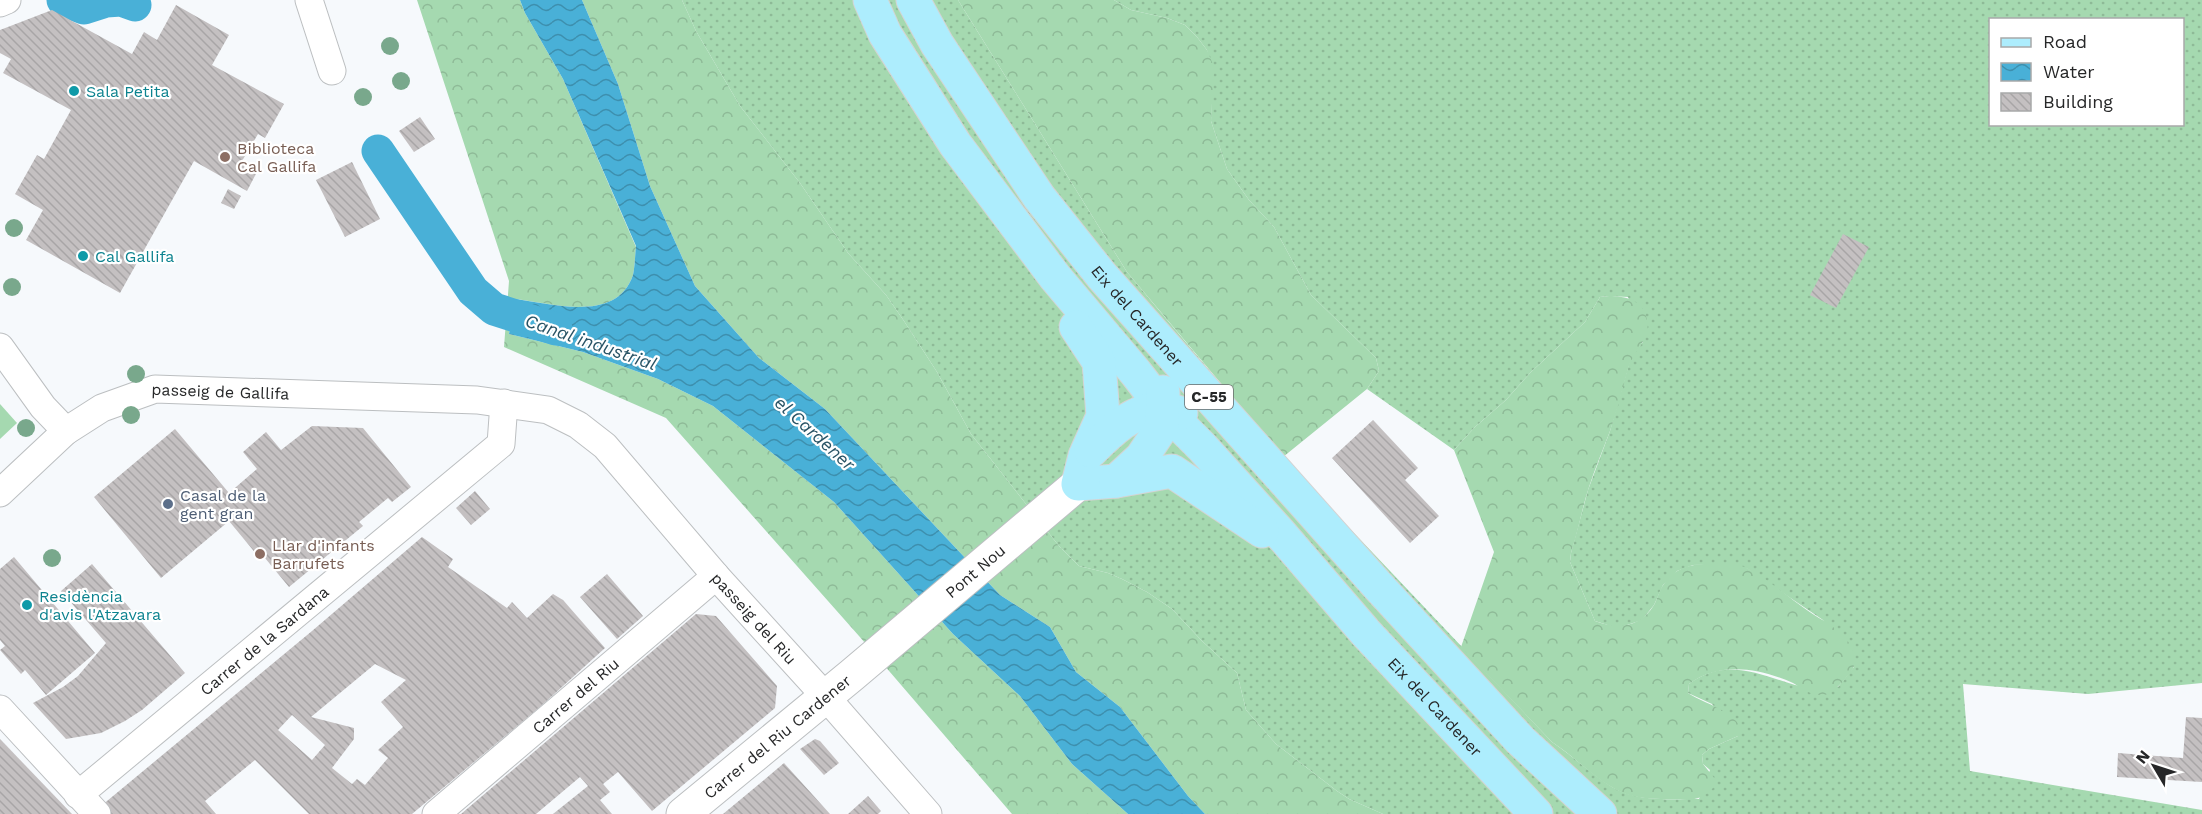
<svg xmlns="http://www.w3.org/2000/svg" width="2202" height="814" viewBox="0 0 2202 814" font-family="'Work Sans',sans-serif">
	<defs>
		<pattern id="grass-dots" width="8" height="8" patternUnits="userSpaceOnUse" patternTransform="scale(1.5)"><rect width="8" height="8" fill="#a5d9b0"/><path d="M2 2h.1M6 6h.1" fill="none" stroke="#8eba97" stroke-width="1.8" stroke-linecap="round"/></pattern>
		<pattern id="forest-crowns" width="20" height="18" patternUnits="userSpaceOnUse" patternTransform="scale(1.5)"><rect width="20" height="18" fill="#a5d9b0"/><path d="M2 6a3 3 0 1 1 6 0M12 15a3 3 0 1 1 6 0" fill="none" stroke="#8eba97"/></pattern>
		<pattern id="water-waves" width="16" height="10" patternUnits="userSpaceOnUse" patternTransform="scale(1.5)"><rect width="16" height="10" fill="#49b0d7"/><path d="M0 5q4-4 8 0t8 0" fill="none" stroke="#3d8fae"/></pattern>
		<pattern id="building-back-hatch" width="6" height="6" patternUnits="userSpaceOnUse" patternTransform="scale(1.5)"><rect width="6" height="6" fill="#c4c0c1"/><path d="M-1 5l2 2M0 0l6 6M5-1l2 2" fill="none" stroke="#a8a5a6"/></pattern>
	</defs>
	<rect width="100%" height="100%" fill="#f6f9fc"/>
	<path fill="url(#grass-dots)" fill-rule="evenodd" d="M682,0H958L1127,272L1283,458L1552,742C1573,756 1591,774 1612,787C1636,802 1672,799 1699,799L1710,770L1703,764L1702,755L1709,749L1738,736L1712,704L1688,693L1689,684C1725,657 1758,674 1795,685C1808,688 1825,687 1838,687L1854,667L1823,620L1748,569L1721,564L1693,565L1677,571L1663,585L1654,605L1642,620L1624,626L1614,627L1595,621L1570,562L1571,553L1588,490L1610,431L1631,357L1643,342L1628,297L1609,296L1600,297L1585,322L1531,372L1506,400L1475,427L1454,450L1367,389L1379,371L1376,358L1311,295L1274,227L1249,200L1227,169L1211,121L1212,85L1207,50L1197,37L1185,25L1167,18L1131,10L1114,0H2202V683L2088,694L1963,684L1970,771L2202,810V814H1383L1349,799L1337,791L1276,744L1246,710L1237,673L1202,641L1172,609L1147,592L1122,579L1108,573L1079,566L1059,546L971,434L937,372L904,321L886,295L848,253L800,183L740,106L696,31ZM1990,20H2182V124H1990Z"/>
	<g fill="url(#forest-crowns)">
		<path d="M417,0H520L525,13L563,79L636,247C635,255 635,266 633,275C617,323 553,304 516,299L509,334L583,352L658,379L713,406L834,502L953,634L1020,696L1072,764L1128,814H1012L859,636L666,418L504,347L509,281Z"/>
		<polygon points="582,0 682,0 696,31 740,106 800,183 848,253 886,295 904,321 937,372 971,434 1059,546 1079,566 1108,573 1122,579 1147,592 1172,609 1202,641 1237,673 1246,710 1276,744 1337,791 1349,799 1383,814 1205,814 1188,796 1120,707 1076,672 1050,627 1000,595 825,409 759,358 695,286 650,186 618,84"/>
		<polygon points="958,0 1114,0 1131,10 1167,18 1185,25 1197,37 1207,50 1214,67 1211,121 1227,169 1249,200 1274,227 1311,295 1376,358 1379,371 1367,389 1283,457 1127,272"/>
		<path d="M1609,296C1625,296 1644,300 1647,320C1651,340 1633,350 1628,369C1622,390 1617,411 1610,431C1603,450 1595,468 1589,487C1582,508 1578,532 1571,553L1570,562L1595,621C1618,630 1641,627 1654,605C1658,598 1659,590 1664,584C1677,564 1699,563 1721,564C1727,564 1732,563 1739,565C1763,573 1795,604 1819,618C1834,626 1860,645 1854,666C1853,671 1847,676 1844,680C1838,687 1831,695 1822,695C1812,696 1801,688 1793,683C1760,668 1719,661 1689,684L1688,693C1707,705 1728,708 1742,728L1738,736L1709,749L1702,755L1703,764L1715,779L1714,787C1698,803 1692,799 1671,799C1657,799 1643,799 1629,795C1602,787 1577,758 1552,742L1461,647L1494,552L1454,450L1475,427L1506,400L1531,372L1585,322L1600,297Z"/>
	</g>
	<polygon fill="#a5d9b0" points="0,404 17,423 0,439"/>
	<path fill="url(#water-waves)" d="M520,0H582L618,84L650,186L695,286L759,358L825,409L1000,595L1050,627L1076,672L1120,707L1188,796L1205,814H1128L1072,764L1020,696L953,634L834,502L713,406L658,379L583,352L509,334L515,299C553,304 617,323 633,275C635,266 635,255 636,246L563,79L525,13Z"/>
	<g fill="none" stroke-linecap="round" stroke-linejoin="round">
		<g stroke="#49b0d7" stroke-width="33">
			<polyline points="63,0 84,8 106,1 121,0 135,5"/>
			<polyline points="378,151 473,291 494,309 556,329"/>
		</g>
	</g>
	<g fill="url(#building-back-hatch)" fill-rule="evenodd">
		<polygon points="176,5 229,35 212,65 284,104 265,138 258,134 242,161 258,170 247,191 194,161 120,293 26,240 43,210 15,194 37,155 44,159 71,110 3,73 11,59 0,53 0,30 52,10 132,54 144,32 157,40"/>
		<polygon points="420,117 435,139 414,152 399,131"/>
		<polygon points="352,162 380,219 345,237 316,180"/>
		<polygon points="228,189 241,196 234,209 221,203"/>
		<polygon points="1843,234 1869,247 1836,308 1810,295"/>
		<polygon points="1373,420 1418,468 1405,480 1439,516 1410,543 1332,458"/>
		<polygon points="312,426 363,428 411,487 392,502 388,498 359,522 363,526 289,587 260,552 257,555 229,521 161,578 94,497 175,429 229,493 257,469 243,452 266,432 281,450"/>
		<polygon points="475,491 490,509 471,525 456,508"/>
		<path d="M422,537L453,559L448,567L507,608L512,602L527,618L553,594L563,600L605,648L541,706L412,814H309L255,760L205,801L216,814H109L101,806L312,631ZM375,664L406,680L381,702L403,727L378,750L388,758L365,785L357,779L352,784L332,768L354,739V728L311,717ZM292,715L325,745L312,760L278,730Z"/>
		<polygon points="14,557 95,653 46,695 25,670 21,674 0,650 5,646 0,640 0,569"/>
		<polygon points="92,564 185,673 142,710 125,721 101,733 66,739 33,703 63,687 78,676 106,643 61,591"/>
		<polygon points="607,574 643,616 617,639 580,597"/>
		<polygon points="696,614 716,616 777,686 775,708 652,811 618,772 603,784 610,792 600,800 612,814 553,814 588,786 580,777 536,814 461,814"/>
		<polygon points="2186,717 2202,718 2202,782 2117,777 2118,753 2183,758"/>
		<polygon points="0,739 72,814 0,814"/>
		<polygon points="815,739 820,741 839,763 824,775 800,749"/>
		<polygon points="784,763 830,814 723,814 764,780"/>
		<polygon points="868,796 881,811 878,814 848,814"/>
	</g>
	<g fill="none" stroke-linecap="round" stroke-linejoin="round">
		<defs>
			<g id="street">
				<polyline points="309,0 332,71"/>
				<polyline points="0,3 7,0"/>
				<polyline points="0,347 43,407 66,431"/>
				<path id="s1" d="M0,493L66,431L102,408L155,389L477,400L548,410L578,425L605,446L716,576L825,696L928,814"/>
				<polyline points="0,709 97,814"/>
				<path id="s2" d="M78,795L501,444L504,403"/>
				<path id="s3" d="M436,814L716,576"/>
			</g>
			<g id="secondary">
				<path id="s4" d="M683,814L852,675L1078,484"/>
			</g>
			<g id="primary">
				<path id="s5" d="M870,0L885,34L955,144L1055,277L1136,373L1163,408L1202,447L1279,532L1366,633L1536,814"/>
				<path id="s6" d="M913,0L937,44L1039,197L1102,276L1379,587L1520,740L1600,814"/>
				<polyline points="1076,327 1099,362 1103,416 1085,456 1078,484 1116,481 1172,471 1262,531"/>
				<path d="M1091,451C1109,433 1134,408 1163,408C1168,408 1175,412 1181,413"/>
				<polyline points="1116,481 1142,457 1162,427 1163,392"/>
			</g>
		</defs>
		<use href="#street" stroke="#bcbfc1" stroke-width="29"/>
		<use href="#secondary" stroke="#bcbfc1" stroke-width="35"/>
		<use href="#primary" stroke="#d4d4d4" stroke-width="35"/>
		<use href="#street" stroke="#fff" stroke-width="27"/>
		<use href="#secondary" stroke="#fff" stroke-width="33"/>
		<use href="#primary" stroke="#adedfd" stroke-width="33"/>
	</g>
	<g fill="#79a88c">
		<circle cx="390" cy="46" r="9"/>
		<circle cx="401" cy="81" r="9"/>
		<circle cx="363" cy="97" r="9"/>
		<circle cx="14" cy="228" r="9"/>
		<circle cx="12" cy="287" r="9"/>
		<circle cx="136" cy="374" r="9"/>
		<circle cx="131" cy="415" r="9"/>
		<circle cx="26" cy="428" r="9"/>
		<circle cx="52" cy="558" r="9"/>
	</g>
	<g fill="#0f9aa8" stroke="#fff" stroke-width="2">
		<circle cx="74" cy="91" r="6"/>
		<circle cx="83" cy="256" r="6"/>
		<circle cx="27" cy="605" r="6"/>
	</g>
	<g fill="#8d6e63" stroke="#fff" stroke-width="2">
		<circle cx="225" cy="157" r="6"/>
		<circle cx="260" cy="554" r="6"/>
	</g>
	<circle fill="#5c6f8a" stroke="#fff" stroke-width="2" cx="168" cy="504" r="6"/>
	<g text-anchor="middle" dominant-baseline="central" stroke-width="4.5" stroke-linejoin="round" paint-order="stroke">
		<rect fill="#fff" stroke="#676868" stroke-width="1.5" x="1185" y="385" width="48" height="24" rx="4.5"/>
		<g font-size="15" font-weight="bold" fill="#262728">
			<text x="1209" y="397">C-55</text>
		</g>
		<g font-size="16" fill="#0d838f" stroke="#fff" text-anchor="start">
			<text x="86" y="91">Sala Petita</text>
			<text x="95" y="256">Cal Gallifa</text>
			<text x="39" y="596">Residència<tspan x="39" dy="18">d'avis l'Atzavara</tspan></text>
		</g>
		<g font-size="16" fill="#785e54" stroke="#fff" text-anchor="start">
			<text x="237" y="148">Biblioteca<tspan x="237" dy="18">Cal Gallifa</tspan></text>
			<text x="272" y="545">Llar d'infants<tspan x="272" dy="18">Barrufets</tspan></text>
		</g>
		<g font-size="16" fill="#262728" stroke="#fff">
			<text stroke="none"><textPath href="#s6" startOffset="388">Eix del Cardener</textPath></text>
			<text stroke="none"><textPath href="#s1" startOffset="255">passeig de Gallifa</textPath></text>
			<text stroke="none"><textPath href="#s4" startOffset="380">Pont Nou</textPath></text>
			<text stroke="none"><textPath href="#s1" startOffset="879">passeig del Riu</textPath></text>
			<text stroke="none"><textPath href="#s2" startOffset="242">Carrer de la Sardana</textPath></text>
			<text stroke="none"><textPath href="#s3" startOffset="183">Carrer del Riu</textPath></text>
			<text stroke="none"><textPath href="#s5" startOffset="908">Eix del Cardener</textPath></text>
			<text stroke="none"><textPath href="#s4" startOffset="122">Carrer del Riu Cardener</textPath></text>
		</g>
		<g font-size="16" fill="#4e5e75" stroke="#fff" text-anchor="start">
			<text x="180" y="495">Casal de la<tspan x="180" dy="18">gent gran</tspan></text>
		</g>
		<g font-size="18" font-style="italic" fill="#295466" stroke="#fff">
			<text transform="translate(591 342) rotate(19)">Canal industrial</text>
			<text transform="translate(815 433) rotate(42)">el Cardener</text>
		</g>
	</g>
	<rect x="1989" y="18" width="195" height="108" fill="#ffffff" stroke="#a8a9a9" stroke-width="1.5"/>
	<rect x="2001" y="38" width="30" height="9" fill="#adedfd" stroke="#a8a9a9" stroke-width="1.5"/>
	<text x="2043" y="48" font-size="18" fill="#262728">Road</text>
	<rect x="2001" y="63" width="30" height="18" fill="url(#water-waves)" stroke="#a8a9a9" stroke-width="1.5"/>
	<text x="2043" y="78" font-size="18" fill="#262728">Water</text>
	<rect x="2001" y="93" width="30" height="18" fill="url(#building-back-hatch)" stroke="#a8a9a9" stroke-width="1.5"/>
	<text x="2043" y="108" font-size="18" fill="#262728">Building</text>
	<g transform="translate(2154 766) rotate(309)" stroke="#ffffff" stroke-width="4.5" paint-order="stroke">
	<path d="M0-4.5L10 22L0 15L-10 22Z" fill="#262728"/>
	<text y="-9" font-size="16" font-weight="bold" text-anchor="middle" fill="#262728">N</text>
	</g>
</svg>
